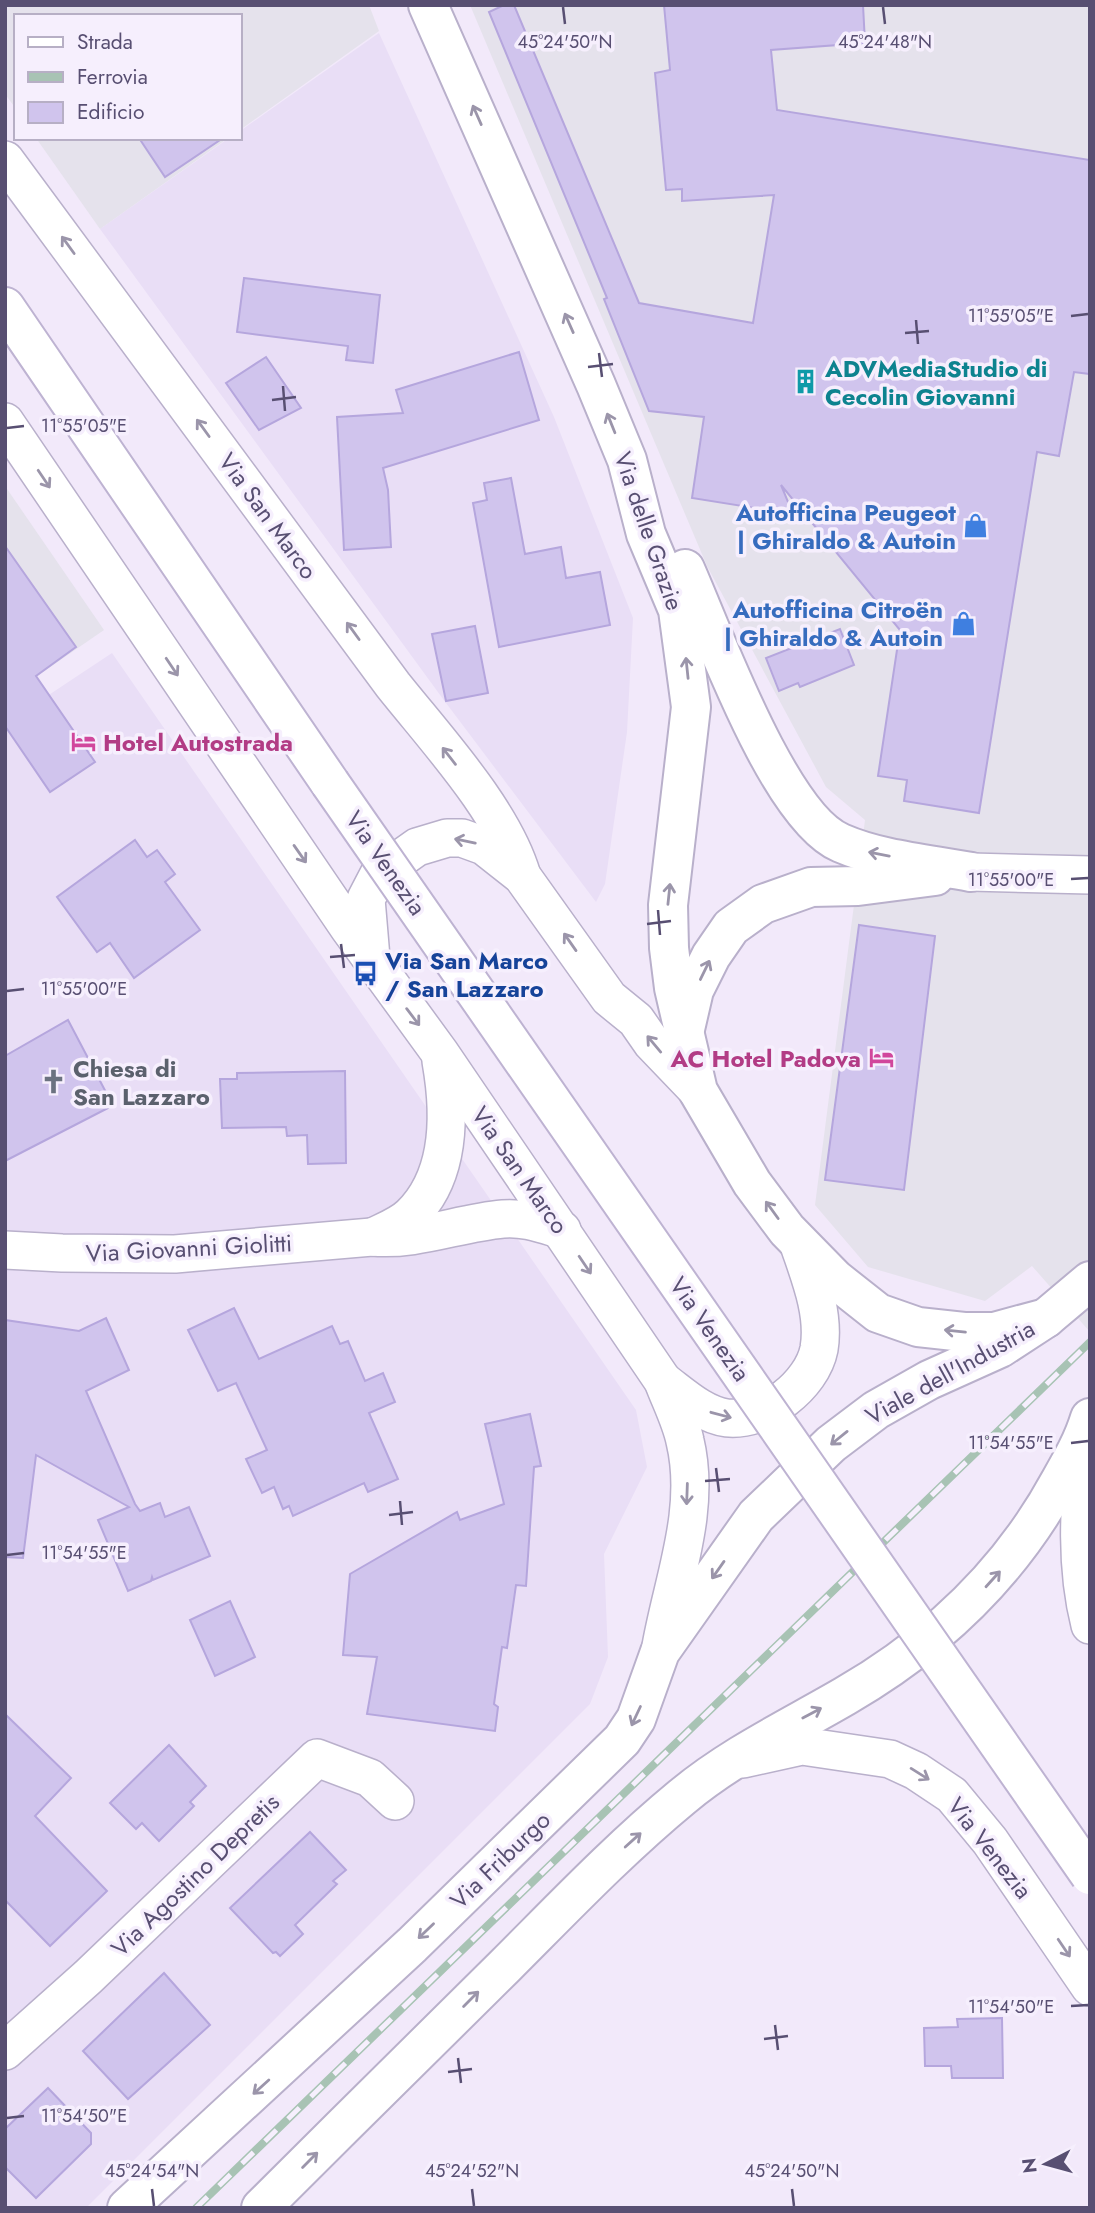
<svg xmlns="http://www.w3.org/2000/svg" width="1095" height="2213" viewBox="0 0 1095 2213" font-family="Jost,sans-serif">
	<rect width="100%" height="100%" fill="#f2e9fa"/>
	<g fill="#e9def6">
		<polygon points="379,33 554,417 633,618 627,732 605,884 596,902 443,699 100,229 229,138 240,138 240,131"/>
		<polygon points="112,653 636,1410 647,1467 604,1554 608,1657 590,1704 86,2208 5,2208 5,724"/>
	</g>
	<g fill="#e5e2ec">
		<polygon points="5,5 369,5 379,31 240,130 240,16 16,16 16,109 5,94"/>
		<polygon points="470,5 1090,5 1090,1332 1032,1266 985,1301 868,1267 815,1205 865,820 826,787 707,566"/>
		<polygon points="36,138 228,138 100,229"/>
		<polygon points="5,486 104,630 5,698"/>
	</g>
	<g fill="#d0c4ed" stroke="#b5a6dd" stroke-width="2">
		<polygon points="504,5 514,5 639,303 753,323 774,195 682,201 682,189 666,190 655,73 670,70 664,5 863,5 865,43 771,50 777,110 1090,160 1090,374 1074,372 1059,456 1037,452 979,813 904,801 907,780 878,776 900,630 781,485 793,514 692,498 704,417 649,411 604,299 607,298 489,12"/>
		<polygon points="139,138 223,138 165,177"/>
		<polygon points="244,278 380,295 373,363 346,360 348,346 237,332"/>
		<polygon points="519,352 539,420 383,468 388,490 391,547 344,550 337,417 403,413 396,390"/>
		<polygon points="266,357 301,408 259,430 226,383"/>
		<polygon points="511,478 525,554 561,547 566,578 600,572 610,625 499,647 473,503 487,500 484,483"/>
		<polygon points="5,546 76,647 36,676 95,762 50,792 5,726"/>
		<polygon points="475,626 488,693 446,701 432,634"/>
		<polygon points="840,629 854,665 800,687 798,683 779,691 766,658"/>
		<polygon points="135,840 147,857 157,850 175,874 165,882 200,930 134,978 110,943 97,952 57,897"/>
		<polygon points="859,925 935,936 904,1190 825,1180"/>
		<polygon points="68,1020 110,1100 105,1103 108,1108 5,1161 5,1056"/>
		<polygon points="345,1071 346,1163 308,1164 307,1135 287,1136 286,1127 222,1128 220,1079 237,1079 237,1073"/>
		<polygon points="234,1308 259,1359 332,1326 340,1344 348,1341 365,1381 383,1373 395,1402 369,1413 398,1479 368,1492 364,1483 293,1516 289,1506 283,1509 274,1487 262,1493 246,1459 267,1450 236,1383 218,1391 188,1330"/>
		<polygon points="106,1318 129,1370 86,1391 135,1504 140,1511 160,1503 165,1517 189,1507 210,1556 153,1580 152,1577 151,1581 128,1591 98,1520 129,1507 36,1455 23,1558 5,1557 5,1320 79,1331"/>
		<polygon points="530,1414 541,1466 534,1467 526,1586 516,1585 507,1648 502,1647 494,1704 498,1707 495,1731 367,1714 377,1657 343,1655 350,1574 457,1512 460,1520 504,1504 485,1424"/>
		<polygon points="230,1601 255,1657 215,1676 190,1620"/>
		<polygon points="5,1714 71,1778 35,1816 107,1891 50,1946 5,1900"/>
		<polygon points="169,1745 206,1786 190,1802 194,1806 159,1841 142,1823 136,1829 110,1803"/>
		<polygon points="310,1832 346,1870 333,1881 337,1884 295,1925 303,1934 280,1956 276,1952 273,1953 230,1908"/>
		<polygon points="164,1973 210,2025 128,2099 83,2051"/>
		<polygon points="1002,2018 1003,2078 952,2078 951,2066 925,2066 924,2028 958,2027 957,2019"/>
		<polygon points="48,2088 91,2133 91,2144 36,2198 5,2167 5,2129"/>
	</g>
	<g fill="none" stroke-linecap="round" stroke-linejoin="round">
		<defs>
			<g id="minor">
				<path d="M5,160L393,685C436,739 503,811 522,876"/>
				<path d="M5,422L349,928L440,1053L663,1381C670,1400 681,1421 685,1441C702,1512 671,1584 660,1652"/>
				<polyline points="971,872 1090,875"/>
				<polyline points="371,958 366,899 379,874 417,847 447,838 462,838 484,846 522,876 609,998 636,1020 652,1043 698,1091"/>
				<path d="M373,1237C385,1231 401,1225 411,1215C451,1176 450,1112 441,1061"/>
				<path d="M5,1250L62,1253L175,1254L372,1237C418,1241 458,1223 503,1219C523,1217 542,1224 562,1230"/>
				<path d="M663,1381C682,1395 703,1415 727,1418C765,1422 812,1385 819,1349C825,1314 810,1277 799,1245"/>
				<path d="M1085,1437C1080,1501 1074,1562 1090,1625"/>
				<polyline points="743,1759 802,1746 890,1759 916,1771 952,1795 990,1841 1090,1987"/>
				<polyline points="5,2051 88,1977 317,1758 370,1778 395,1801"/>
			</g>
			<g id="tertiary">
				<polyline points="428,5 596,385 627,460 646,534 678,610 691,707 668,905 669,948 674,988 698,1091 752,1183 787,1230 835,1279 878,1313 918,1327 964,1332 994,1332 1046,1318"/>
				<path d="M685,569C713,632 779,817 841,843C880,860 928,864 971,872"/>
				<polyline points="685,1029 694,990 711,956 731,927 763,904 811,887 858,886 935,876"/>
				<polyline points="127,2208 412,1945 622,1740 636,1719 660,1652 756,1516 831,1444 876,1410 929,1380 1000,1348 1046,1318 1090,1281"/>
				<path d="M261,2208C342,2127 424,2046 505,1966C563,1908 619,1849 682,1797C731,1756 790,1728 845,1696C935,1644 1010,1573 1060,1481C1072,1460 1083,1441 1090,1418"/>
			</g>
			<polyline id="secondary" points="5,307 330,783"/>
		</defs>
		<use href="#minor" stroke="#b9b0cb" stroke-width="40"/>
		<use href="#tertiary" stroke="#b9b0cb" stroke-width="42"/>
		<use href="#secondary" stroke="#beb3d2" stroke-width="42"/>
		<use href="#minor" stroke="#fff" stroke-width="37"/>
		<use href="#tertiary" stroke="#fff" stroke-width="38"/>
		<use href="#secondary" stroke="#fff" stroke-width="38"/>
		<defs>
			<polyline id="rail" points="196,2208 1090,1342"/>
		</defs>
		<use href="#rail" stroke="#a8c3b4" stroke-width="8"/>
		<use href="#rail" stroke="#f6effd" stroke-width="5" stroke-dasharray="16" stroke-linecap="butt"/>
		<defs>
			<polyline id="secondary-bridge" points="330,783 1090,1875"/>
		</defs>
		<use href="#secondary-bridge" stroke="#beb3d2" stroke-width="42" stroke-linecap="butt"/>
		<use href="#secondary-bridge" stroke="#fff" stroke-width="38"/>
	</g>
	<defs><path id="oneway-shaft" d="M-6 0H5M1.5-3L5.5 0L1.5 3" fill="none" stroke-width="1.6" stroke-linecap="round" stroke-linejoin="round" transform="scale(1.75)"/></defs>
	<g stroke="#9b95aa">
		<use href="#oneway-shaft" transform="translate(477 115) rotate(-114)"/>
		<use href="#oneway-shaft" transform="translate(68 245) rotate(-126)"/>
		<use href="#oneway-shaft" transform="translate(569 323) rotate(-114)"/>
		<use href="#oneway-shaft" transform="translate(611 423) rotate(-112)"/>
		<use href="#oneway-shaft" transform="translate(203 428) rotate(-126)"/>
		<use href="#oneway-shaft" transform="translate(44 479) rotate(56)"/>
		<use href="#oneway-shaft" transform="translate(353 631) rotate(-126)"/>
		<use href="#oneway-shaft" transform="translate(172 667) rotate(56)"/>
		<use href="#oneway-shaft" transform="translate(687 668) rotate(-96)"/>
		<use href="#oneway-shaft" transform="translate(449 756) rotate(-128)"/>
		<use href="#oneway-shaft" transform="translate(465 841) rotate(-168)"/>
		<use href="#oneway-shaft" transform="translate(300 854) rotate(55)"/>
		<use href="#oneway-shaft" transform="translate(879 854) rotate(-169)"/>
		<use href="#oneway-shaft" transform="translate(669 894) rotate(-84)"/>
		<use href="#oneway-shaft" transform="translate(570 942) rotate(-125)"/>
		<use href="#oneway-shaft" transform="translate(705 970) rotate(-64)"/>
		<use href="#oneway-shaft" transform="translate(413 1017) rotate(53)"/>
		<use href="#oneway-shaft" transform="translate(654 1044) rotate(-130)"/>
		<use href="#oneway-shaft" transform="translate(772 1210) rotate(-126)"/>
		<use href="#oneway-shaft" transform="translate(585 1265) rotate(56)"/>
		<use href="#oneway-shaft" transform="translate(955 1331) rotate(-174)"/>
		<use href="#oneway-shaft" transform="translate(721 1415) rotate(15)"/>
		<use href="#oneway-shaft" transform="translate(839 1438) rotate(141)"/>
		<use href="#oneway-shaft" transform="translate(687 1494) rotate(92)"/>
		<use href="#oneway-shaft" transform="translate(718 1570) rotate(125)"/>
		<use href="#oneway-shaft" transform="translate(993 1579) rotate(-48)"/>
		<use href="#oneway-shaft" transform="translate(812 1713) rotate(-28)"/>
		<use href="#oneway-shaft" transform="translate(636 1716) rotate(115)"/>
		<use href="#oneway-shaft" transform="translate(920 1774) rotate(32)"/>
		<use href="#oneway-shaft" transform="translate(633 1840) rotate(-42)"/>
		<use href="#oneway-shaft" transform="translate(426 1931) rotate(136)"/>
		<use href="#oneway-shaft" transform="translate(1064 1948) rotate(56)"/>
		<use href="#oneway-shaft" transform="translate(471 1999) rotate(-45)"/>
		<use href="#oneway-shaft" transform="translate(261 2087) rotate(138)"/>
		<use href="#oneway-shaft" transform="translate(310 2160) rotate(-45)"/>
	</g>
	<path fill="none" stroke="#584f72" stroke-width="2.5" d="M563,7L565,24M883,7L885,24M1071,316L1088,314M916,320L918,344M905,333L929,331M599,353L602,377M588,367L613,364M283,386L285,411M272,400L296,397M7,428L24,426M1071,879L1088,878M658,910L660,935M647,924L671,921M341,944L344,968M330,957L355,955M7,991L24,989M1071,1443L1088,1441M716,1468L719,1492M705,1481L730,1479M400,1501L402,1525M389,1515L413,1512M7,1555L24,1553M1071,2006L1088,2005M775,2025L778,2050M764,2039L788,2036M458,2058L461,2083M448,2072L472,2069M7,2118L24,2116M152,2189L154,2206M472,2189L474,2206M792,2189L794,2206"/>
	<defs>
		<symbol id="building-bare" viewBox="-9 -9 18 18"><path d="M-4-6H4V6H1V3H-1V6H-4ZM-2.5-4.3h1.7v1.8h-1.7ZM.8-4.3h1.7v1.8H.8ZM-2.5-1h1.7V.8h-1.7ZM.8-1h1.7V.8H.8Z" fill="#0f9aa8" stroke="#f6effd" stroke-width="2.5" paint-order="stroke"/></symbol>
		<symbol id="shop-bare" viewBox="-9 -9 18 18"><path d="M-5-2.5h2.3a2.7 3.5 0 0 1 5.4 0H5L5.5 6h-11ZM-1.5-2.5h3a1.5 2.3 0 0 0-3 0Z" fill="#3f7fe0" stroke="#f6effd" stroke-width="2.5" paint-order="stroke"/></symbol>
		<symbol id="hotel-bare" viewBox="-9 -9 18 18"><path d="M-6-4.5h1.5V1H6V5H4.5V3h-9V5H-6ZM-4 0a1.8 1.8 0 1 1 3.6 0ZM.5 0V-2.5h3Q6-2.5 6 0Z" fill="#d1479c" stroke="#f6effd" stroke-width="2.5" paint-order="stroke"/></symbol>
		<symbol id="bus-bare" viewBox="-9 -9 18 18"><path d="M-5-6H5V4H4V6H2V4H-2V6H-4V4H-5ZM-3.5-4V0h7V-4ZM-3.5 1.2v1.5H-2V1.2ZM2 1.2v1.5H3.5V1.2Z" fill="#1a4fb4" stroke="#f6effd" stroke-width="2.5" paint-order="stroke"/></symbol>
		<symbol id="church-bare" viewBox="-9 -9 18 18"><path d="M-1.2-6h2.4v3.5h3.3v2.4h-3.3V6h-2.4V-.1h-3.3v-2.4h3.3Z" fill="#6b7280" stroke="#f6effd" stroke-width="2.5" paint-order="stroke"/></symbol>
	</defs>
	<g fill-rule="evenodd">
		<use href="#building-bare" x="788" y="364" width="35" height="35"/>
		<use href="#shop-bare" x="958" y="508" width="35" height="35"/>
		<use href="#shop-bare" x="946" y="606" width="35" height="35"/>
		<use href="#hotel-bare" x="66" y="724" width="35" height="35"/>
		<use href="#bus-bare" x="348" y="956" width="35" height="35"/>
		<use href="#hotel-bare" x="864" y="1040" width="35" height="35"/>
		<use href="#church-bare" x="36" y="1064" width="35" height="35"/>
	</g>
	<g text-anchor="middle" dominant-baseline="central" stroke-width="7" stroke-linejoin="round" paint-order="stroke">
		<g font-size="24" font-weight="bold" fill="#0d838f" stroke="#f6effd" text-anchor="start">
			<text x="825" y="368">ADVMediaStudio di<tspan x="825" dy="28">Cecolin Giovanni</tspan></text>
		</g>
		<g font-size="24" font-weight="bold" fill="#366cbe" stroke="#f6effd" text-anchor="end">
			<text x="956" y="512">Autofficina Peugeot<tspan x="956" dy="28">| Ghiraldo &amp; Autoin</tspan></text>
			<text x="943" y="609">Autofficina Citroën<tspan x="943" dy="28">| Ghiraldo &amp; Autoin</tspan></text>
		</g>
		<g font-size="24" fill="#584f72" stroke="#f6effd">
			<text transform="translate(268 516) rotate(54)">Via San Marco</text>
			<text transform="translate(649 531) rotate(71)">Via delle Grazie</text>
			<text transform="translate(386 863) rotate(55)">Via Venezia</text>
			<text transform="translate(520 1170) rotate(55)">Via San Marco</text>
			<text transform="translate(189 1248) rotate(-3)">Via Giovanni Giolitti</text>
			<text transform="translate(710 1329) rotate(55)">Via Venezia</text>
			<text transform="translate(950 1372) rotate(-29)">Viale dell'Industria</text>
			<text transform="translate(990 1848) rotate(52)">Via Venezia</text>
			<text transform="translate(500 1860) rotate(-44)">Via Friburgo</text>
			<text transform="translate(195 1875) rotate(-44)">Via Agostino Depretis</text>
		</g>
		<g font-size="24" font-weight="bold" fill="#b23c85" stroke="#f6effd" text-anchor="start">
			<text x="103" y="742">Hotel Autostrada</text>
			<text x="861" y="1058" text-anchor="end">AC Hotel Padova</text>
		</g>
		<g font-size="24" font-weight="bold" fill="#164399" stroke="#f6effd" text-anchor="start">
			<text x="385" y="960">Via San Marco<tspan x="385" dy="28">/ San Lazzaro</tspan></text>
		</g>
		<g font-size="24" font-weight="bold" fill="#5b616d" stroke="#f6effd" text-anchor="start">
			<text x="73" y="1068">Chiesa di<tspan x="73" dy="28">San Lazzaro</tspan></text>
		</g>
	</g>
	<g font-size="18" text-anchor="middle" fill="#584f72" stroke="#f6effd" stroke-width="7" stroke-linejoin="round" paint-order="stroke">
		<text x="565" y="48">45°24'50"N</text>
		<text x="885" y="48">45°24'48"N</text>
		<text x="1011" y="322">11°55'05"E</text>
		<text x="84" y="432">11°55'05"E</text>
		<text x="1011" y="886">11°55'00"E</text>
		<text x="84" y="995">11°55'00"E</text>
		<text x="1011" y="1449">11°54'55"E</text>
		<text x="84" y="1559">11°54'55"E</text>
		<text x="1011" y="2013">11°54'50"E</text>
		<text x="84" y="2122">11°54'50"E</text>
		<text x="152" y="2177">45°24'54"N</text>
		<text x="472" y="2177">45°24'52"N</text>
		<text x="792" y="2177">45°24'50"N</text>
	</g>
	<rect width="1095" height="2213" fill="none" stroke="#584f72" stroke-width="14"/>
	<rect x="14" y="14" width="228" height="126" fill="#f6effd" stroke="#b7afc5" stroke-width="2"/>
	<rect x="28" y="37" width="35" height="10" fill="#ffffff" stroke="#b7afc5" stroke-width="2"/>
	<text x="77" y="49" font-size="21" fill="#584f72">Strada</text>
	<rect x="28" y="72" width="35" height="10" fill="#a8c3b4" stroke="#b7afc5" stroke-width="2"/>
	<text x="77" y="84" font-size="21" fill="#584f72">Ferrovia</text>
	<rect x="28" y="102" width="35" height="21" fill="#d0c4ed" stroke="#b7afc5" stroke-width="2"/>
	<text x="77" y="119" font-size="21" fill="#584f72">Edificio</text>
	<g transform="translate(1046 2164) rotate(264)" stroke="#f6effd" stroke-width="5" paint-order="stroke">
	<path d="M0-5L12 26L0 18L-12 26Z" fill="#584f72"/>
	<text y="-10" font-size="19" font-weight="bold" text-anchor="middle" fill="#584f72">N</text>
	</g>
</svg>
